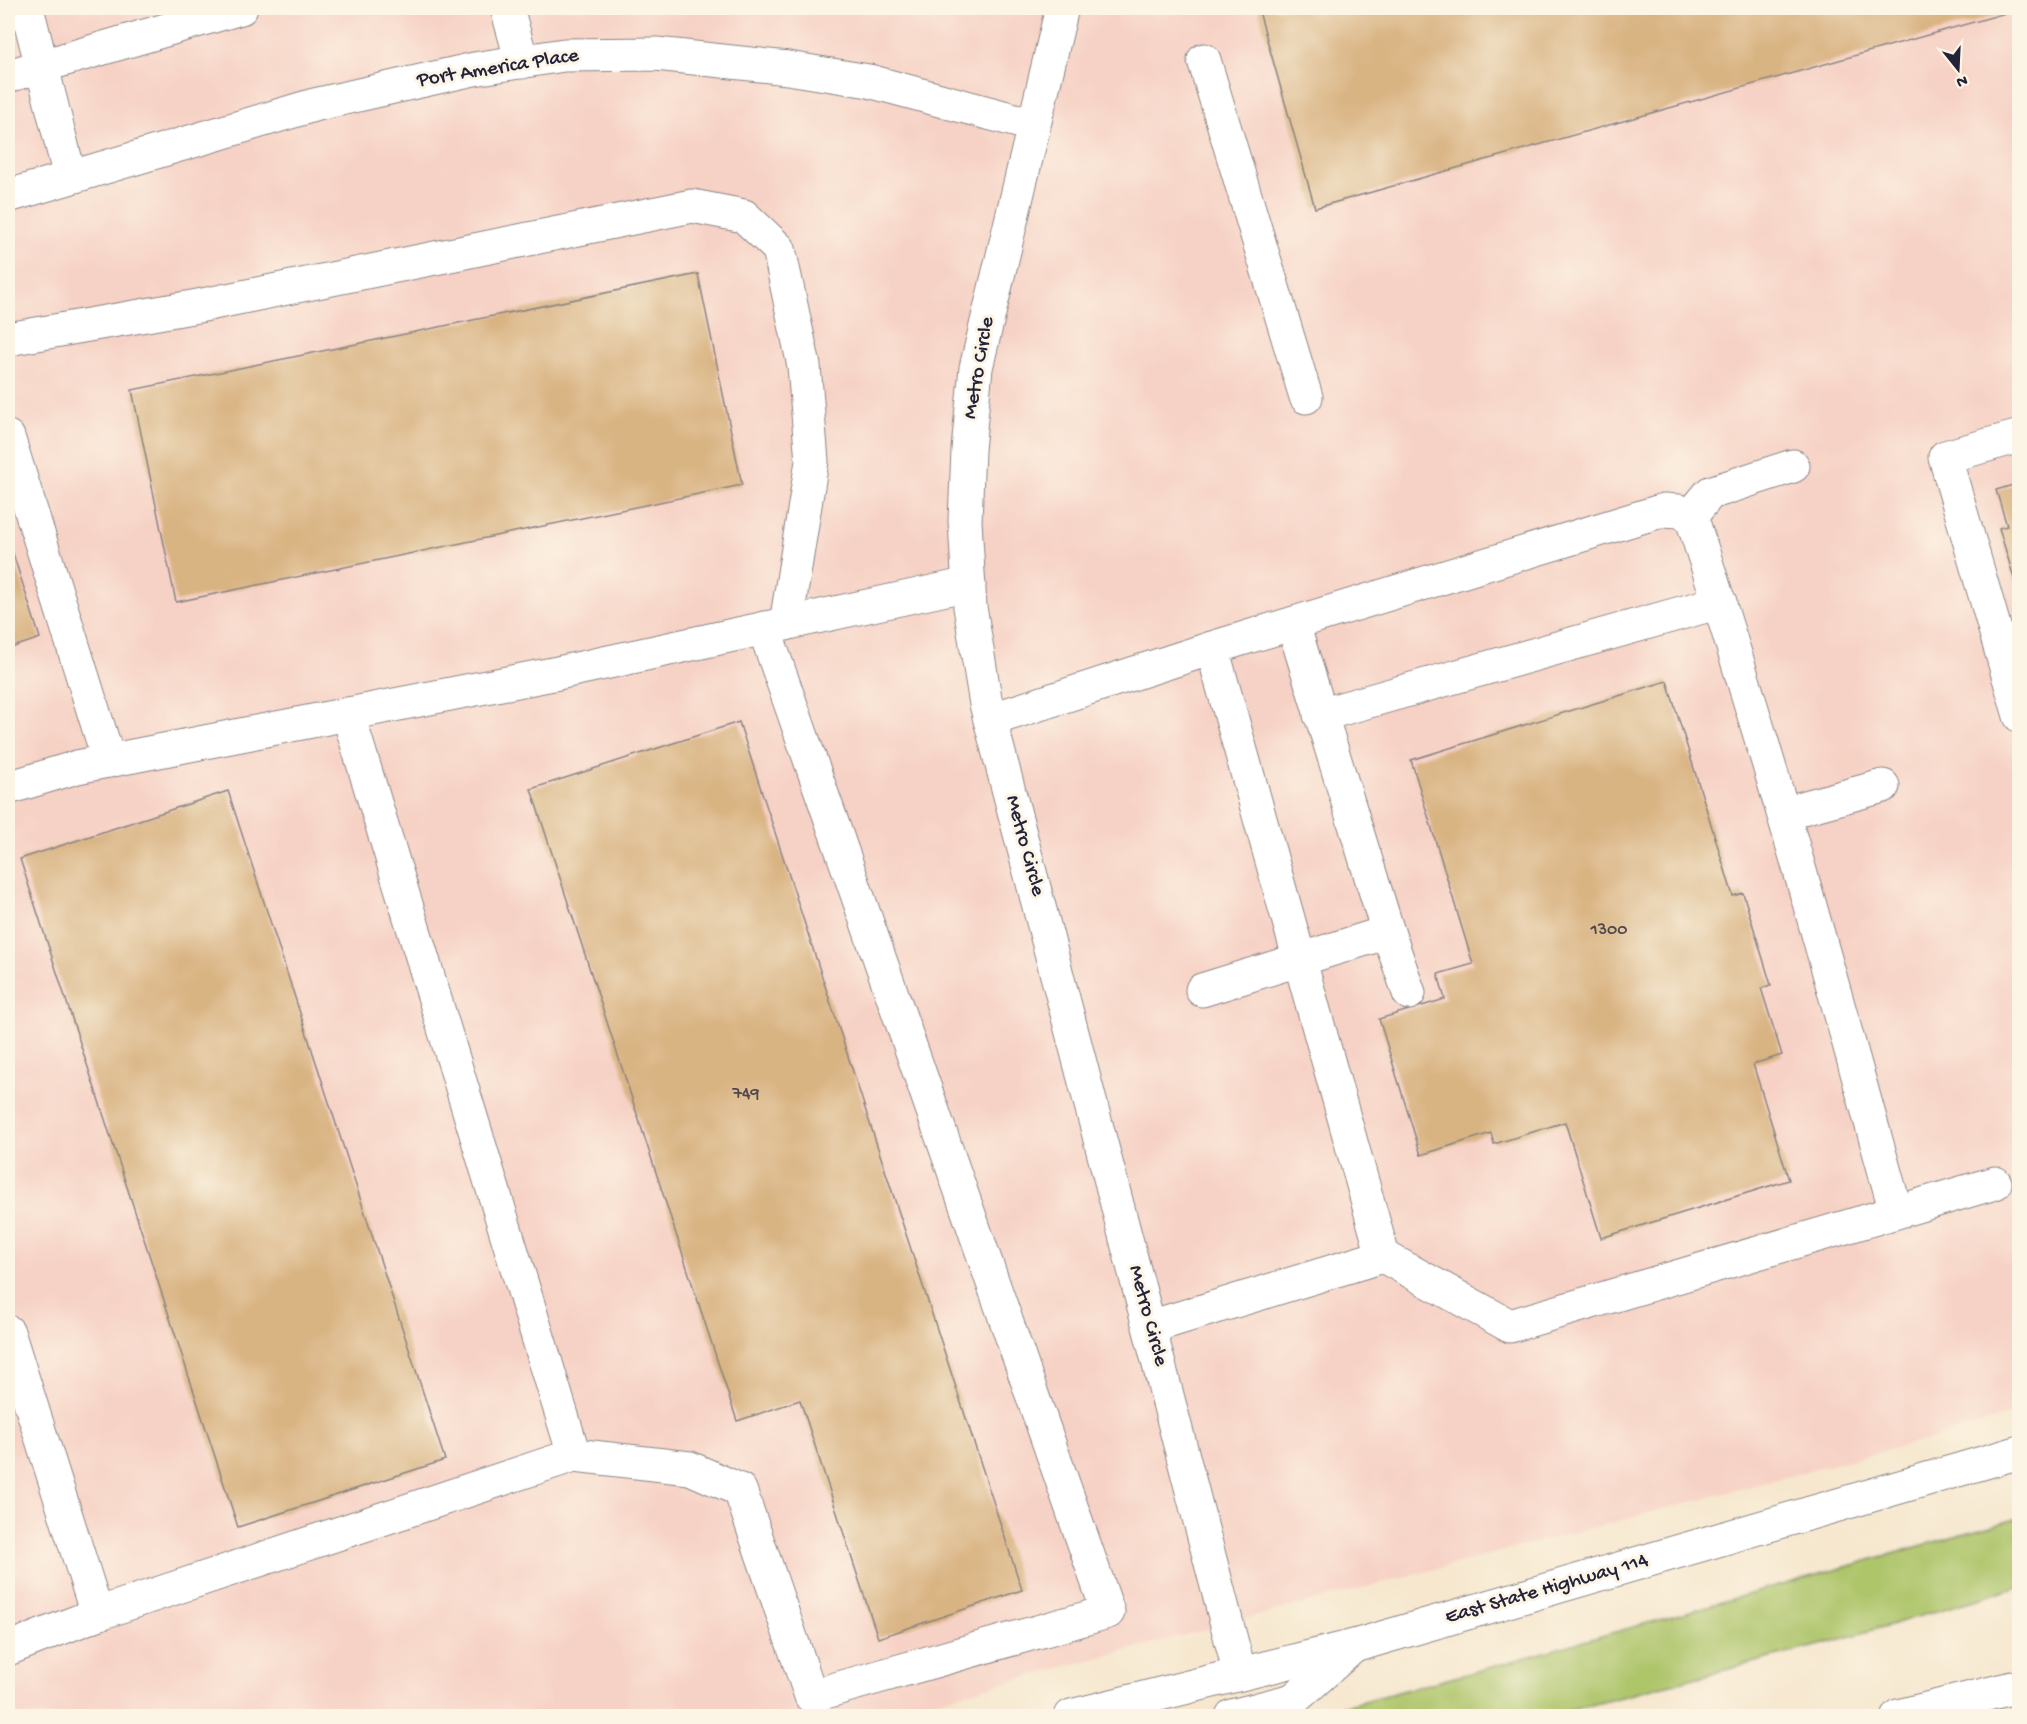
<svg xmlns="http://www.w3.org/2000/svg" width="2027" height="1724" viewBox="0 0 2027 1724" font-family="'Gochi Hand',sans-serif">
	<rect width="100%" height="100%" fill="#fcf5e5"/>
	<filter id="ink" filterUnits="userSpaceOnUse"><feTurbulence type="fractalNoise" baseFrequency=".0167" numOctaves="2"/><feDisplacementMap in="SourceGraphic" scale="12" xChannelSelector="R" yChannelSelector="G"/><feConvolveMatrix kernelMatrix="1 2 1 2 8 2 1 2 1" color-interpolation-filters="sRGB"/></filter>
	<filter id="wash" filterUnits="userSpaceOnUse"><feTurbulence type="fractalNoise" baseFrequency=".008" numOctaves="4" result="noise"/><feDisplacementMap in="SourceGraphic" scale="24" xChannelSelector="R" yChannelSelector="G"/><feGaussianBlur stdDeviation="1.35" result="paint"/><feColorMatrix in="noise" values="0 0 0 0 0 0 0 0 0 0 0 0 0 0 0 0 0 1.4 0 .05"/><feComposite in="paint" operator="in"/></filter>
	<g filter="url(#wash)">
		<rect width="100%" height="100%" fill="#f6e7ce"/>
		<polygon fill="#f6d1c5" points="8,8 2019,8 2019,1412 1930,1439 877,1716 8,1716"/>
		<polygon fill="#aec56a" stroke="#687452" stroke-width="1.5" points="2019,1518 2019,1587 1828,1643 1549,1716 1306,1716 1474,1672"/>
		<g id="blocks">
			<g fill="#d9b483">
				<polygon points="1258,8 2020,8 2020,9 1315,208"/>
				<polygon points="698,274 742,485 176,602 132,390"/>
				<polygon points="2020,483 2020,594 2019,595 1999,528 2007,526 1996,490"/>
				<polygon points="8,538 40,638 8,649"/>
				<polygon points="1667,681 1733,896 1743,893 1771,985 1761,988 1782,1055 1753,1064 1789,1180 1601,1238 1565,1122 1494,1144 1491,1133 1421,1155 1379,1019 1445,999 1438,974 1473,964 1411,760"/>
				<polygon points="739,722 1022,1590 878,1638 800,1400 737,1421 531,789"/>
				<polygon points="228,791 445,1460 238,1527 20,859"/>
			</g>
		</g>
	</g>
	<g filter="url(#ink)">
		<use href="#blocks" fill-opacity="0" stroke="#8c8484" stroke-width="1.5"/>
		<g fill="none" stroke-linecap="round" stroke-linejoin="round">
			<defs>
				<g id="minor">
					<polyline points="27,8 70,177"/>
					<polyline points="507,8 522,62"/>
					<polyline points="1062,8 976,368 971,418 968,450 965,521 970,607 986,704 1240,1674"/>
					<polyline points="1204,60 1306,397"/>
					<polyline points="8,76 241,8"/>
					<polyline points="8,196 314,105 474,69 564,55 656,54 788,68 869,81 1033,125"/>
					<polyline points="8,339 198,306 692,206 744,216 779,249 804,366 812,461 786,624"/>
					<polyline points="2020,436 1945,457 2020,716"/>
					<polyline points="8,437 109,761"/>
					<polyline points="1691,516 1710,493 1793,466"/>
					<polyline points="1293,624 1388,932 1409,993"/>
					<path d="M1212,648L1664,510L1679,511L1691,516C1767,746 1831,979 1896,1212"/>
					<polyline points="1320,715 1720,602"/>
					<polyline points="990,720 1212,648 1383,1256"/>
					<polyline points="8,788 77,767 558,673 969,584"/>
					<polyline points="1784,813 1883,786"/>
					<polyline points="1202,990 1388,932"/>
					<polyline points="1150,1327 1383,1256 1510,1326 1995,1183"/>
					<polyline points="8,1332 97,1614"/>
					<polyline points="574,1455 690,1468 740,1490 811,1696 1108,1612 764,628"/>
					<polyline points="8,1649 97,1614 574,1455 348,714"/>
				</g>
				<polyline id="major" points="1071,1716 1354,1646 2020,1452"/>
				<g id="highway">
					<polyline points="1232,1716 1293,1700 1354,1646"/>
					<polyline points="1898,1716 2020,1686"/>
				</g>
			</defs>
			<use href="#minor" stroke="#8c8484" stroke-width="35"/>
			<use href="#major" stroke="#8c8484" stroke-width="35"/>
			<use href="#highway" stroke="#8c8484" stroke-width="35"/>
			<use href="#minor" stroke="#fff" stroke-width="33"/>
			<use href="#major" stroke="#fff" stroke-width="33"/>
			<use href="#highway" stroke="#fff" stroke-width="33"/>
		</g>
	</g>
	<g text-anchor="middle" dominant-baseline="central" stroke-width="6" stroke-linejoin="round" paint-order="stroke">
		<g font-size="18" fill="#50464d">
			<text x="1609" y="930">1300</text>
			<text x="746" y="1094">749</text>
		</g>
		<g font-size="21" fill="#22223b" stroke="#fcf5e5">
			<text transform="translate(498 69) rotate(-9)">Port America Place</text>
			<text transform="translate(980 368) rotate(-80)">Metro Circle</text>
			<text transform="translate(1024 846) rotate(75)">Metro Circle</text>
			<text transform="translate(1147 1316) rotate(75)">Metro Circle</text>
			<text transform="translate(1547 1590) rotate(-16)">East State Highway 114</text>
		</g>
	</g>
	<rect width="2027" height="1724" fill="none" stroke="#fcf5e5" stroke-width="30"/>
	<g transform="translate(1958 69) rotate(162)" stroke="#fcf5e5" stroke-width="4.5" paint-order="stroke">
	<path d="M0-4.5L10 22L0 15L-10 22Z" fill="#22223b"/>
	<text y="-9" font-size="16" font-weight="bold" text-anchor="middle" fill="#22223b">N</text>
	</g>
</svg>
